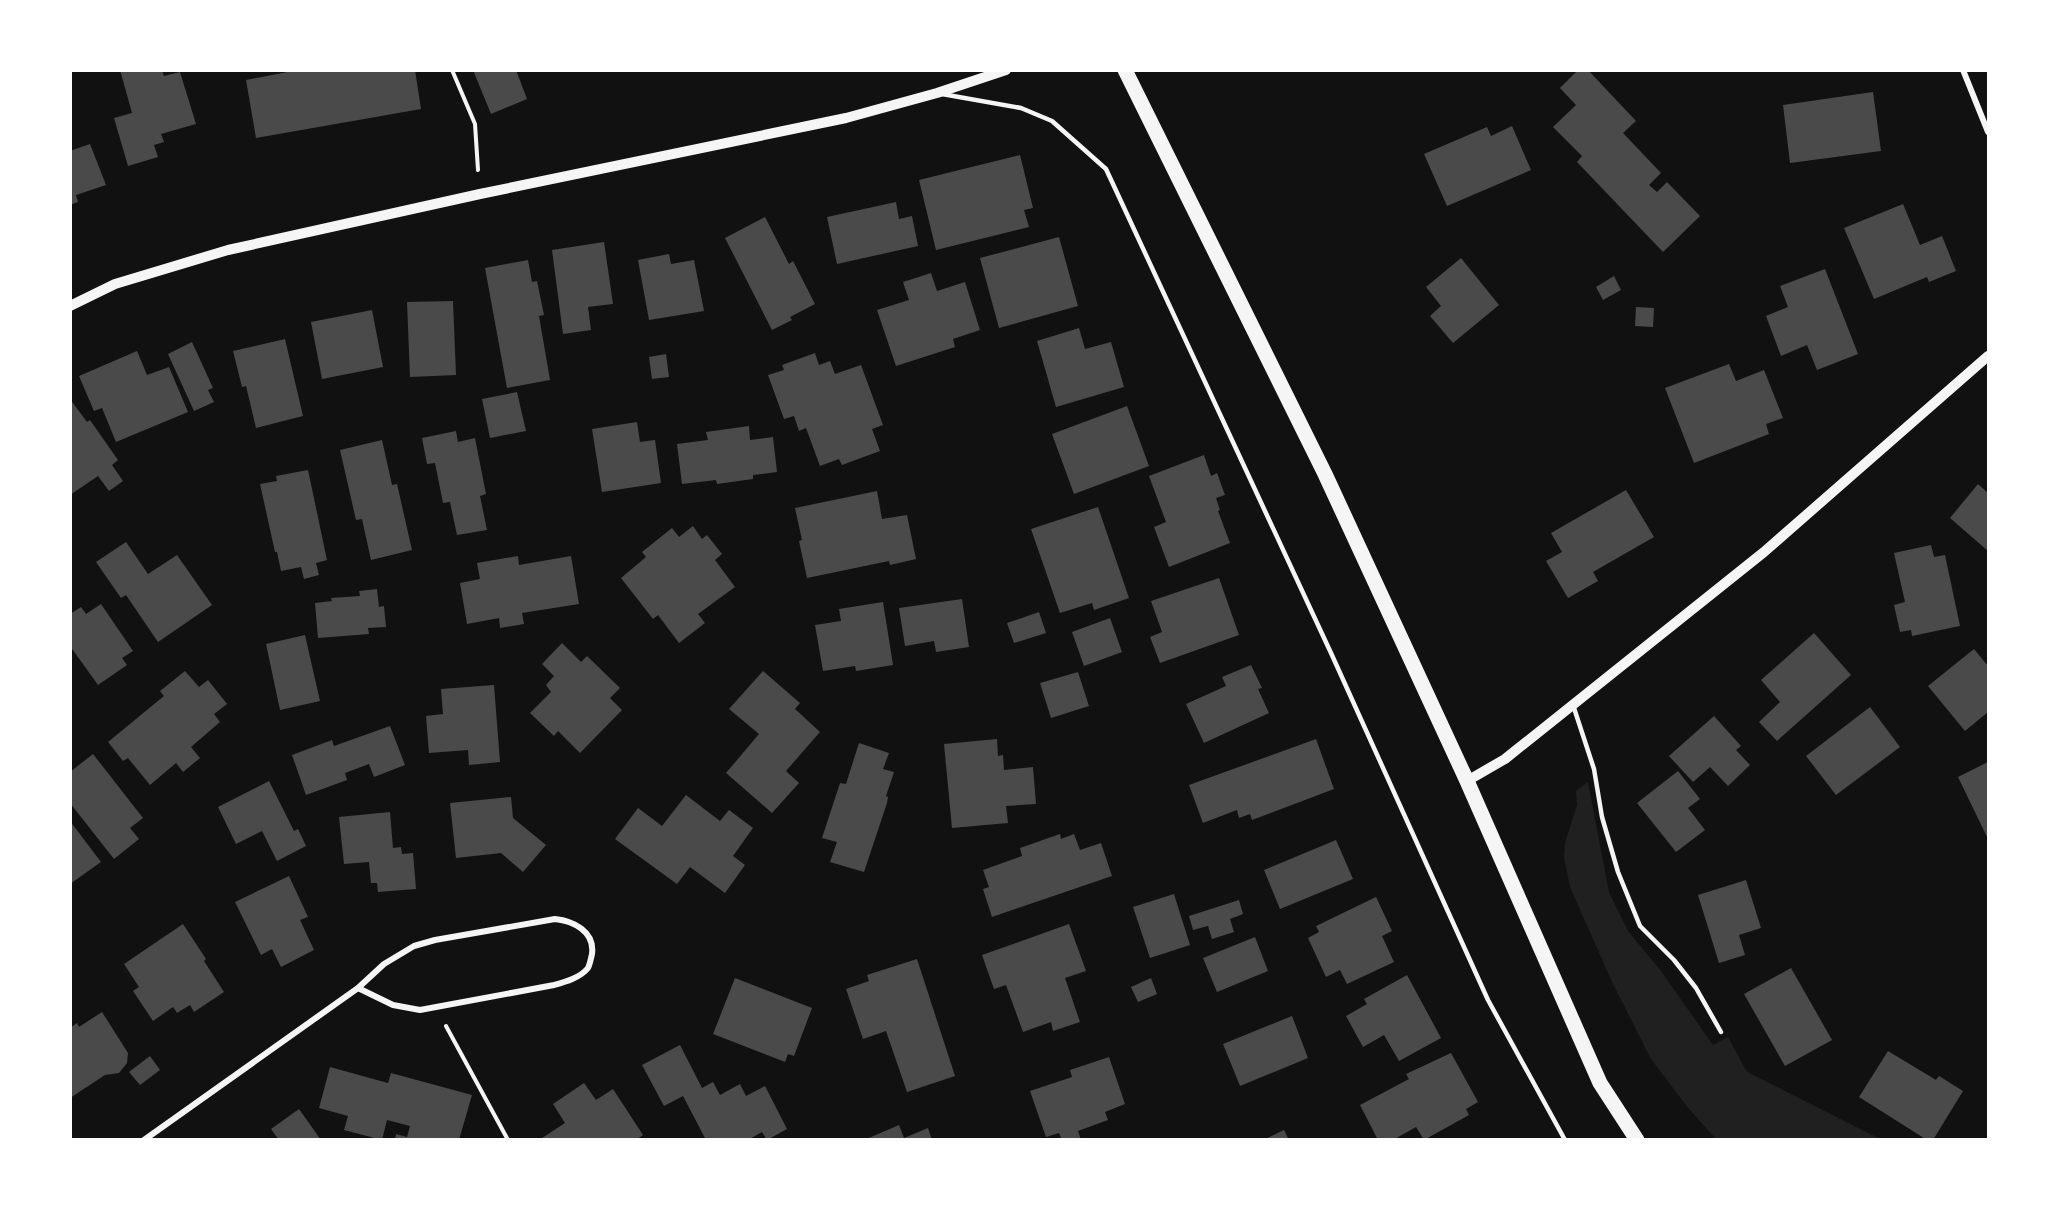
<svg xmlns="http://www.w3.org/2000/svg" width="2059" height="1210" viewBox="0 0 2059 1210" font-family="'Nunito Sans',sans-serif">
	<rect width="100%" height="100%" fill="#111"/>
	<polygon fill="#202020" points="1588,782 1609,892 1628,931 1661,971 1713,1045 1728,1037 1747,1072 1880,1139 1716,1139 1689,1109 1651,1059 1612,982 1570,887 1564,857 1565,843 1577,805 1576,791"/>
	<g fill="#4a4a4a">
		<polygon points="120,70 162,70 164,76 180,72 196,124 161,134 164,142 154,145 158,157 128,166 114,118 132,113"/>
		<polygon points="298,70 415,70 421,109 256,138 246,80"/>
		<polygon points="473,70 516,70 527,99 491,114"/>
		<polygon points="1578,70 1588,70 1636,121 1623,133 1661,173 1649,185 1657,192 1667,182 1700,216 1663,252 1577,162 1582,156 1553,127 1576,105 1560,88"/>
		<polygon points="1873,92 1881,151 1790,163 1783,105"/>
		<polygon points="1512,126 1531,170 1447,206 1424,154 1487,127 1491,136"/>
		<polygon points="90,144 106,185 76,195 78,202 70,205 70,151"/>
		<polygon points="1020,155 1033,208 1024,210 1029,227 936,250 919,180"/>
		<polygon points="896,202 899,219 912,216 918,246 837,264 827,217"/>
		<polygon points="1903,204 1920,245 1942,236 1956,271 1929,282 1927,277 1874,299 1844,228"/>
		<polygon points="765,217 789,264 793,261 815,304 790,317 792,320 772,330 725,238"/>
		<polygon points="1059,237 1078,306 999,328 980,258"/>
		<polygon points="604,242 613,304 588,307 591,330 563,334 552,250"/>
		<polygon points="669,254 671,264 694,260 704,311 649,320 638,260"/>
		<polygon points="1461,258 1499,305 1453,343 1430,316 1441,306 1426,287"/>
		<polygon points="528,260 532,282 537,281 544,315 539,316 550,380 507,388 485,268"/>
		<polygon points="1825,269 1858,354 1817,370 1807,345 1781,356 1766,316 1788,307 1780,286"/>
		<polygon points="931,273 937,291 965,282 980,330 953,339 955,347 896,366 877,310 909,300 903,282"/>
		<polygon points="1614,276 1621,290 1603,300 1596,287"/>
		<polygon points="453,301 456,375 410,377 407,302"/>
		<polygon points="1636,307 1654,308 1653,327 1635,326"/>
		<polygon points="372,310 383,367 322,379 311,322"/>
		<polygon points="1079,328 1085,349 1111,342 1124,387 1056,407 1037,341"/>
		<polygon points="285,339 303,416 256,428 246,386 242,387 233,351"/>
		<polygon points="192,342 213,388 208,390 214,402 194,411 168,354"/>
		<polygon points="137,351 147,375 169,367 188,412 116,442 102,408 94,411 79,376"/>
		<polygon points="815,353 819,365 830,361 835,374 861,365 883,425 872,429 880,451 842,465 839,459 820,466 806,428 799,431 794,416 784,419 768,375 784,370 782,365"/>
		<polygon points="666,354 669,377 652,379 649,357"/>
		<polygon points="1729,364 1736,381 1764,370 1783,418 1766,424 1769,434 1694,463 1665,388"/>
		<polygon points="517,392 526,431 490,438 482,399"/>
		<polygon points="70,399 87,422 90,420 118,460 112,465 123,481 109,491 98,476 70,495"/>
		<polygon points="1127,406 1149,466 1074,494 1052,434"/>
		<polygon points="637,422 640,442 655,440 661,483 602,492 592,429"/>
		<polygon points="749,426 750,440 773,437 777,472 753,475 753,479 717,484 716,480 682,484 677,444 708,440 706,432"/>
		<polygon points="456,431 458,442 475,438 486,494 480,496 487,530 457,535 450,502 443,503 435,463 427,464 422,438"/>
		<polygon points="382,440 392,485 397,484 412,550 371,560 362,519 356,520 340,450"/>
		<polygon points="1204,455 1211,476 1217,473 1225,495 1216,498 1220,510 1218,511 1230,543 1169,567 1154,527 1166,522 1149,476"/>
		<polygon points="308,470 327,560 316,563 319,575 304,579 301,567 281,571 277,552 275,552 260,484 277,481 276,476"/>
		<polygon points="1978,484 1988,493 1988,551 1950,518"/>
		<polygon points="1626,490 1654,537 1593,572 1598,581 1568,598 1546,561 1562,552 1551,533"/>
		<polygon points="877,491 882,519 907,515 916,559 890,565 889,561 807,578 799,541 802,540 795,508"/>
		<polygon points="1098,507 1129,598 1094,610 1092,603 1060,613 1031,529"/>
		<polygon points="693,526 702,539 707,535 722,554 715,560 735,587 698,614 705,623 679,643 658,615 653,619 621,578 646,557 642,552 672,528 679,537"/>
		<polygon points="126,542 148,574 177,555 212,605 158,642 126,595 121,598 96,562"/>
		<polygon points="1931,545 1934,557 1945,555 1960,626 1912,636 1911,630 1900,632 1894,605 1905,602 1894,553"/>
		<polygon points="518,556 519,565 571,556 579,604 522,613 524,624 500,628 499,618 467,624 460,583 480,579 477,563"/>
		<polygon points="1219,578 1239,635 1160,663 1150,637 1162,632 1151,601"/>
		<polygon points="377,589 379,607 384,606 386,627 368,628 369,634 318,638 315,603 332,601 331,598 360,596 359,591"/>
		<polygon points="962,599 969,647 936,652 934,641 905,646 899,608"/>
		<polygon points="883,602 893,665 856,671 855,666 823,671 815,625 841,621 839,609"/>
		<polygon points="101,604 133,651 122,658 127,665 98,685 70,646 70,614 81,607 86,614"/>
		<polygon points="1039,612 1046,633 1014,643 1007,623"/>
		<polygon points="1110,618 1122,652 1084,666 1072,632"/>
		<polygon points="1814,633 1851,675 1777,741 1759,722 1780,702 1761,680"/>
		<polygon points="305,635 320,701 280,710 266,644"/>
		<polygon points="562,643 581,662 587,656 620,688 610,698 622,710 580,753 558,731 554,736 530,713 551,692 546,685 554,676 542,664"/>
		<polygon points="1974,649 1988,666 1988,712 1965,731 1928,686"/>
		<polygon points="1251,665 1262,688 1258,689 1269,713 1204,743 1186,704 1226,686 1222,677"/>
		<polygon points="185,671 199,687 208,680 227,704 214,714 220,722 191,747 200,758 183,772 176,763 150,785 128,758 123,761 108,742 164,696 160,691"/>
		<polygon points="763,671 800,703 795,709 820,732 786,771 799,783 772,813 726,773 759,734 729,709"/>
		<polygon points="1078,672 1089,706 1051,718 1040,683"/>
		<polygon points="494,685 500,762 469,765 468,750 429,753 426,716 443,714 441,689"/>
		<polygon points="1870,707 1900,747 1836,795 1806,756"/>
		<polygon points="1714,716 1741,746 1736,750 1750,765 1728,786 1710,767 1693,782 1669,756"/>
		<polygon points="390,726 405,765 374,777 369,764 345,773 347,780 306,795 292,755 332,740 334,746"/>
		<polygon points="997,739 998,756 1003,755 1004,770 1033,767 1036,804 1006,806 1008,823 952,828 944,744"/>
		<polygon points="1316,739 1334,789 1252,820 1250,814 1239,818 1237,810 1203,823 1189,785"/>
		<polygon points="859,743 889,753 883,769 894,772 886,796 888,797 887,803 864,872 830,862 837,842 822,838 840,783 846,784"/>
		<polygon points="93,754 143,818 130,828 139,839 114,859 70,803 70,772"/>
		<polygon points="1988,762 1988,839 1958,777"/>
		<polygon points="1678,771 1700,799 1688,808 1705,830 1676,852 1637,803"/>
		<polygon points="269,781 294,831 298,829 306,846 277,861 262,831 236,844 218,807"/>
		<polygon points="686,795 720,821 729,810 753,828 733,856 745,865 725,893 690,867 677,884 615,839 638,808 662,826"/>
		<polygon points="511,797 513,818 546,845 523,872 501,853 456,858 450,803"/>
		<polygon points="390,812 393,848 401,847 402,854 413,853 416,889 378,892 377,883 371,883 369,862 344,864 339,817"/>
		<polygon points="70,821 101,862 70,884"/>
		<polygon points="1060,834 1061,839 1074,834 1080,850 1101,843 1112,876 992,917 983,889 989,887 983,870 1022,856 1020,848"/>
		<polygon points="1336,840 1353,879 1280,909 1264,870"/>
		<polygon points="289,876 308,917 300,920 314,950 281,967 272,949 261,955 235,902"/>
		<polygon points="1746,880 1761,928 1739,935 1745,955 1719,963 1698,895"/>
		<polygon points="1174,894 1190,945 1150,958 1133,907"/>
		<polygon points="1376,897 1392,931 1382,936 1394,962 1347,984 1340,970 1326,977 1308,938 1319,932 1316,926"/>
		<polygon points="1239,900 1243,914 1230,919 1234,932 1212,939 1208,926 1193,930 1189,916"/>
		<polygon points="183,924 206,959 204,961 224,992 194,1012 190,1005 177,1013 173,1007 153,1021 133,991 139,987 124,964"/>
		<polygon points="1069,924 1086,971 1065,978 1080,1022 1053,1031 1051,1022 1023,1032 1006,985 994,989 982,955"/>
		<polygon points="1255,937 1268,971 1217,992 1203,958"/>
		<polygon points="917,959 955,1076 907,1092 886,1031 863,1039 846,989 869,981 867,975"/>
		<polygon points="1791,968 1832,1040 1785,1066 1744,994"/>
		<polygon points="1407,975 1441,1038 1399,1061 1384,1035 1363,1047 1346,1016 1367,1004 1364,999"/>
		<polygon points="735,978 812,1008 794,1056 788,1054 785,1062 713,1034"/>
		<polygon points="1151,978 1157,994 1138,1002 1131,987"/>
		<polygon points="102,1012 128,1053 127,1063 119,1073 105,1075 70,1098 70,1028 77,1023 79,1027"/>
		<polygon points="1292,1016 1308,1058 1240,1086 1223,1044"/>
		<polygon points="680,1045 702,1088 713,1082 720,1095 740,1084 746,1096 765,1086 787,1129 767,1140 762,1132 748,1140 706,1140 683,1096 664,1106 642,1065"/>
		<polygon points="1888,1051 1936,1080 1939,1076 1963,1091 1933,1140 1927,1140 1859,1097"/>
		<polygon points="1451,1053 1478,1102 1466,1109 1469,1115 1424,1140 1416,1127 1393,1140 1390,1138 1378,1140 1360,1105 1409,1079 1406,1074"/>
		<polygon points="150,1056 160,1070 140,1085 129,1072"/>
		<polygon points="1109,1057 1125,1104 1105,1112 1108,1120 1078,1131 1081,1140 1062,1140 1059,1133 1046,1137 1030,1091 1072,1077 1070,1070"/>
		<polygon points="330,1067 388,1083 391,1073 472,1095 459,1140 395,1140 396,1134 407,1137 410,1126 387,1120 382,1140 344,1130 348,1116 319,1108"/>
		<polygon points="584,1083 596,1100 613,1089 643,1135 636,1140 539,1140 565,1123 553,1104"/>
		<polygon points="299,1109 321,1140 279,1140 271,1129"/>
		<polygon points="899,1125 904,1138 928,1128 932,1140 864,1140"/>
		<polygon points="1284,1130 1289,1140 1263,1140"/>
	</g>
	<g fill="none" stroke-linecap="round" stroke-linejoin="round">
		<g stroke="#f5f5f5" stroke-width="4">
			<polyline points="452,70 475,124 478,170"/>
			<polyline points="446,1026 508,1140"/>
		</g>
		<g stroke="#f5f5f5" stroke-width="4.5">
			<polyline points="942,94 1021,108 1052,121 1106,169 1331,653 1488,1000 1565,1140"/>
			<polyline points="1573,705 1594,769 1602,817 1618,872 1640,926 1674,960 1696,988 1721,1032"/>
		</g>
		<g stroke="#f5f5f5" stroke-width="6">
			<polyline points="1963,70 1988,132"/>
			<path d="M144,1140L358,988L384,964L414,946L435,940L555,919C573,921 595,931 592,954C591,958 590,964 588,968C580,978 565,982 554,985L420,1010L393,1005L358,988"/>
		</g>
		<g stroke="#f5f5f5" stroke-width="10">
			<polyline points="70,306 115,284 228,250 480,194 846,118 937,93 1006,70"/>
			<polyline points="1467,781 1505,759 1764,552 1988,356"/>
		</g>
		<polyline stroke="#f5f5f5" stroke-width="15" points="1125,70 1325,474 1467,781 1600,1083 1637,1140"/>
	</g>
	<rect width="2059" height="1210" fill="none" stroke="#ffffff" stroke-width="144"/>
</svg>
